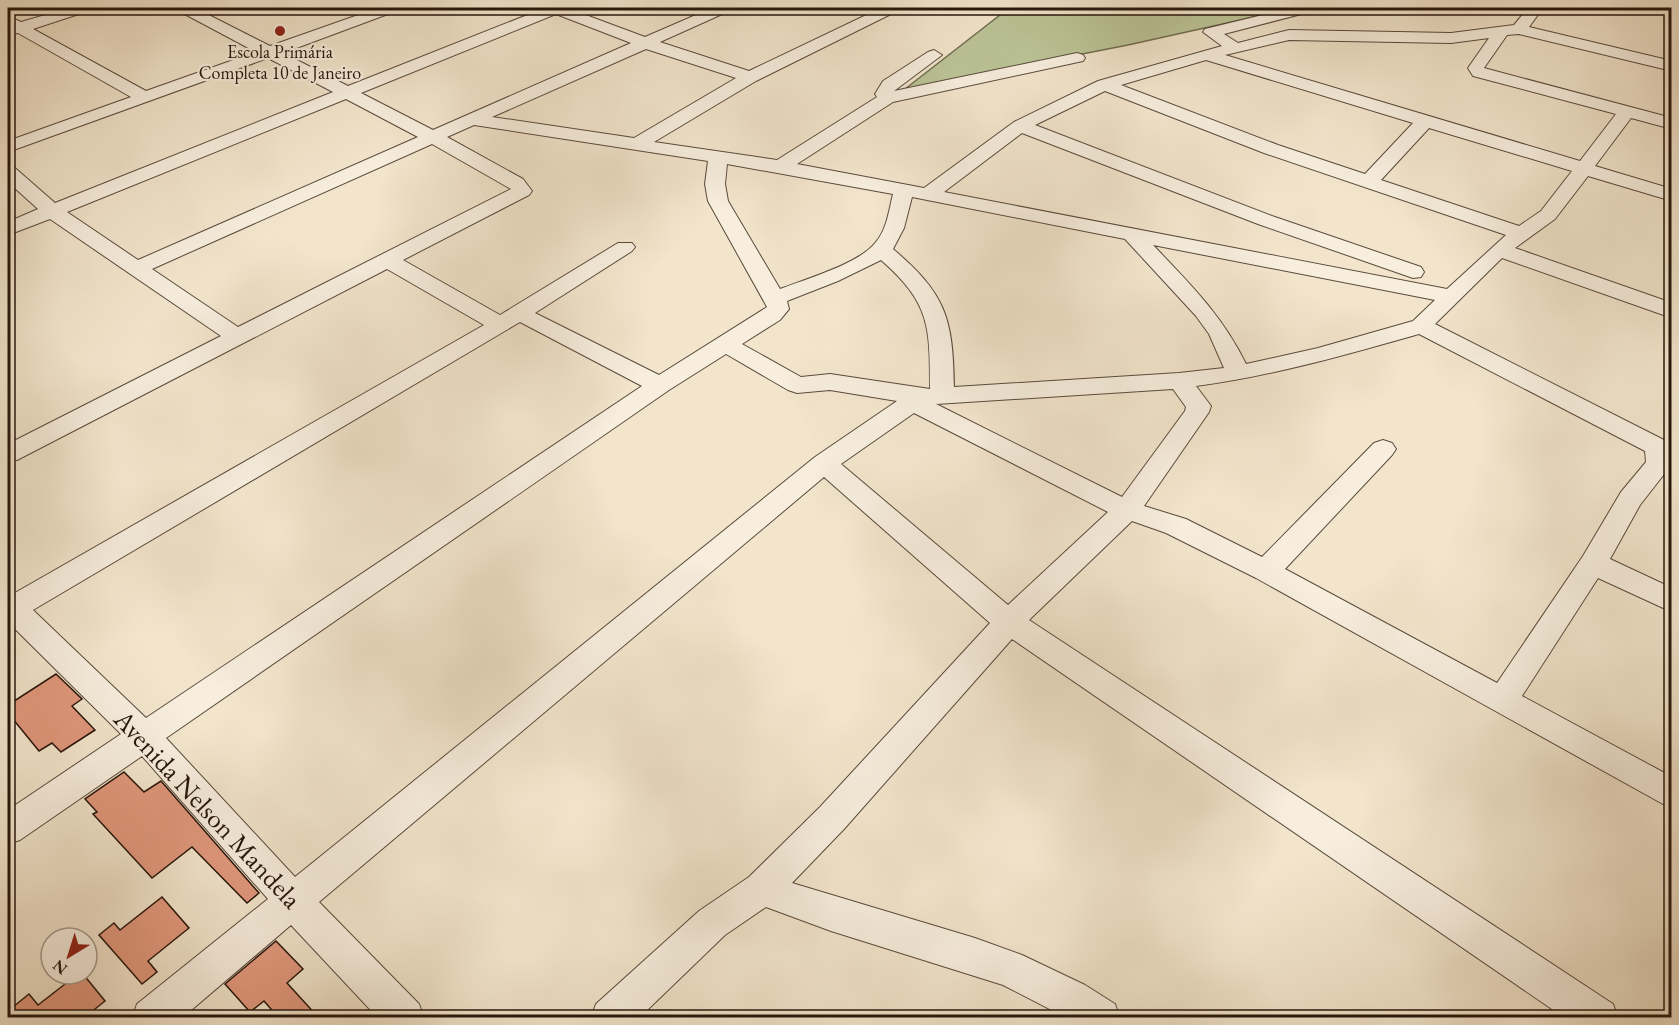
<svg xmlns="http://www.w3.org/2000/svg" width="1679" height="1025" viewBox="0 0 1679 1025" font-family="'EB Garamond',serif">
	<rect width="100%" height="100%" fill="#f2e5cc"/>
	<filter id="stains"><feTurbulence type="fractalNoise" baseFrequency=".00333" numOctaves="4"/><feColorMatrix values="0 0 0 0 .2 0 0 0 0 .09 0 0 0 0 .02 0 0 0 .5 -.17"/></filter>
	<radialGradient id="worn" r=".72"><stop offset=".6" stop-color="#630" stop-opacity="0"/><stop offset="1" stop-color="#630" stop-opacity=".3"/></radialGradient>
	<polygon fill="#bbc497" stroke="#716d52" stroke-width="1.5" points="1009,8 1295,8 1128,45 905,89"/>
	<g fill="#e1987d" stroke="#27160c" stroke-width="1.5">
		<polygon points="56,674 82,699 72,706 95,730 61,752 52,743 39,751 8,713 8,705"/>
		<polygon points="124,772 144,792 161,781 259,893 247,903 192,847 152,878 93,814 97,812 85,799"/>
		<polygon points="162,897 189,928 148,961 157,972 142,984 99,935 114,923 120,930"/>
		<polygon points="276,941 303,969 287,983 318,1017 278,1017 264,1001 250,1012 225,984"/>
		<polygon points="78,974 83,974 105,1001 85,1017 8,1017 8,1011 29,994 38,1005"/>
	</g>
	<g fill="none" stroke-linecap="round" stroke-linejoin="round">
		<defs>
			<path id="minor" d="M69,8H91L88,11L33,29L146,91L256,52L179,11L177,8H195L270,46L378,8H398L396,11L283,53L348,86L545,8H567L645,37L712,8H731L729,11L660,42L749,71L881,8H899L897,11L756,81L654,142L777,160L877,97L875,94L883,81L928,52L934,50L942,55L894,91L1077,53L1083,55L1085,58L1083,61L893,102L797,164L924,188L1014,122L1098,81L1222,46L1203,32L1205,29L1291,8H1316L1313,11L1224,34L1238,43L1289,30L1451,33L1514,25L1528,8H1543L1529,27L1672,61V71L1519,34L1507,35L1484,68L1672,118V129L1631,118L1595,166L1672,189V201L1588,176L1555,219L1515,248L1672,303V318L1502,258L1435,324L1666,441L1670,447L1672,464L1640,505L1610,559L1672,588V612L1598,578L1522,696L1672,777V809L1256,578L1166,533L1132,521L1029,620L1613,1004L1618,1018H1565L1012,639L844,829L792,883L975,938L1022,955L1085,985L1115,1004L1120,1018H1067L1003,985L831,931L766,907L725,935L639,1018H591L596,1004L699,911L749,877L820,807L990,623L824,477L319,902L419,1004L424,1018H378L291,925L182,1018H132L137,1004L268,899L142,756L20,840L8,844V810L121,734L8,622V593L13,594L484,325L387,269L17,460L8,462V444L221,336L50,219L8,235V222L38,209L8,182V166L15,168L55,203L333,92L268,58L8,152V141L131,97L18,33L8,35V16L21,22ZM556,14L631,43L433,130L361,93ZM1489,38L1468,68L1473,76L1616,114L1580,161L1225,55L1289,40L1451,43ZM646,49L736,78L634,138L492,117ZM1206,60L1413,123L1365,174L1278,145L1121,85ZM1105,91L1264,153L1506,235L1447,289L944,192L1022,133L1258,224L1413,278L1421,277L1424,272L1421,267L1272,216L1035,125ZM346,99L418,137L138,260L67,212ZM474,125L708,161L705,184L708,201L767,307L659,375L535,313L632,251L635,247L632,243H618L500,315L403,260L529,195L532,191L523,179L447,137ZM1429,128L1572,171L1541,211L1519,226L1381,180ZM432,144L511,189L238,327L152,269ZM727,164L893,194C889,210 887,229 876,242C859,264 806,279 780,289L728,201L725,184ZM912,197L1125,239L1196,316L1209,334L1224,368L1179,373L954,387C953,318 946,294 893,249L904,228ZM1153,245L1435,300L1413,321L1318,348L1246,364C1222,315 1190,284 1153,245ZM881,260C930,303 930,326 930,389L830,374L801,377L742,344L780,320L789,309L787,301L838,281ZM520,322L642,386L146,718L33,610ZM1419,334L1645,451L1646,462L1621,492L1583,556L1497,683L1285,569L1392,455L1396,449L1392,443L1383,440L1374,443L1262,557L1186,519L1144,506L1209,412L1211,406L1196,386C1272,376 1345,355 1419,334ZM726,354L788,390L797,393L830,390L897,401L815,457L295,877L166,738L669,390ZM1173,389L1186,407L1185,411L1122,497L936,404ZM914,413L1108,512L1008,605L841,464Z"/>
		</defs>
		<use href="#minor" stroke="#5a4a3c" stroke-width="2"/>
		<use href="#minor" fill="#f7eede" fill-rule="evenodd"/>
	</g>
	<circle fill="#8f2418" stroke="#f7eede" stroke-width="2" cx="280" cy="31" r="6"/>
	<g text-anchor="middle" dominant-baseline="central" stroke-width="4.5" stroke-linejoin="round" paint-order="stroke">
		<g font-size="18" fill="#27160c" stroke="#f7eede">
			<text x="280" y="51">Escola Primária<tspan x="280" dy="21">Completa 10 de Janeiro</tspan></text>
		</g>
		<g font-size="27" fill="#27160c" stroke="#f7eede">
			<text transform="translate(208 809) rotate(47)">Avenida Nelson Mandela</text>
		</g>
	</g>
	<rect width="1679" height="1025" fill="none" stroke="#f2e5cc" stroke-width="30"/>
	<rect x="9" y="9" width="1661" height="1007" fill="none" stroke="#27160c" stroke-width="3"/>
	<rect x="15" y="15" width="1649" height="995" fill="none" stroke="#27160c" stroke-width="1.5"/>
	<g transform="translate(69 956) rotate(218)"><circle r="28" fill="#f7eede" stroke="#a4988a" stroke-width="1.5"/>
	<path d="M0-4.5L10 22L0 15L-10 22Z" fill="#8f2418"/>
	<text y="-9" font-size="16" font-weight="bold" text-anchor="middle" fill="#27160c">N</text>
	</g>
	<rect width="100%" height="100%" filter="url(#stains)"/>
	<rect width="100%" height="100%" fill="url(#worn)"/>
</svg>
